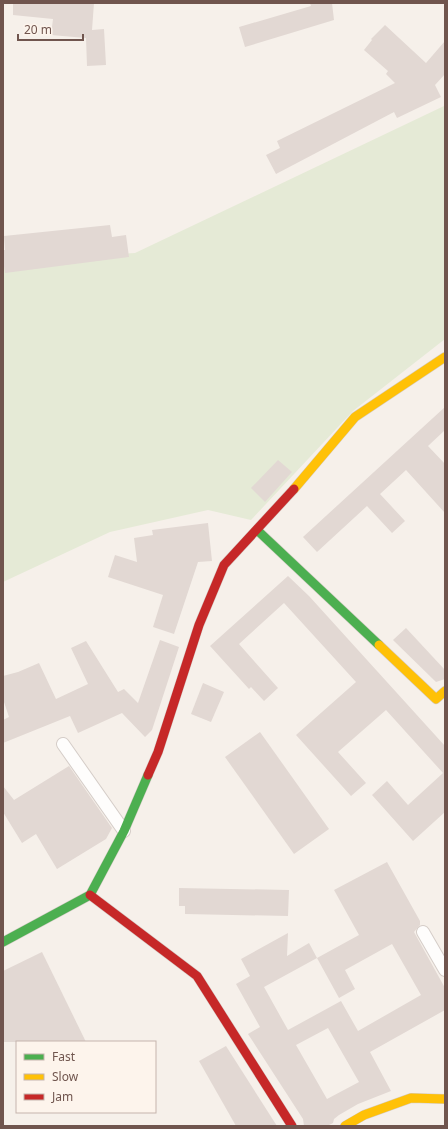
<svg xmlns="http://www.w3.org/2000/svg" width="448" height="1129" viewBox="0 0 448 1129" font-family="'Noto Sans',sans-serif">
	<rect width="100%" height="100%" fill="#f6f0ea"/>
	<polygon fill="#e5ead6" points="444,106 445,339 353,411 251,520 208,510 110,532 3,582 3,261 135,253"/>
	<g fill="#e2d8d3" fill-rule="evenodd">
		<polygon points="13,3 94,3 92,30 104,29 106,65 87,66 86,38 51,35 53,19 13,15"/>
		<polygon points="310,3 332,3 334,20 245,47 239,27 311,6"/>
		<polygon points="385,25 426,63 445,41 445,74 435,85 441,97 397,118 394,112 276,174 266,155 280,148 277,141 395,83 386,74 388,71 364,50 372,40 371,39"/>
		<polygon points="110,225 112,237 126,235 129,257 5,273 3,259 3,250 5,250 4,236"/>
		<polygon points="445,407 445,430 428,446 445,464 445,513 406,470 380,494 405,521 392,533 367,506 317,552 303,537"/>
		<polygon points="278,460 292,472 265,502 251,488"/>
		<polygon points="208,523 212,561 198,562 174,634 153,627 163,595 108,577 115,555 137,562 134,538 153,535 152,530"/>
		<polygon points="288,576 309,596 445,746 445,812 413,841 372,795 387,781 408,805 443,773 386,710 338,752 366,783 351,796 296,735 356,682 284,603 239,644 278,688 264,701 251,687 249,689 210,646"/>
		<polygon points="406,628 445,670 445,679 436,682 393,640"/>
		<polygon points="160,640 179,647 152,730 145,737 122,713 78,733 70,716 3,743 3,720 9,717 3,699 3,676 18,672 39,663 56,699 88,684 71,648 86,641 118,692 124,689 138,703"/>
		<polygon points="203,683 224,692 211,722 191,714"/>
		<polygon points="260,732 329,829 294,854 225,757"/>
		<polygon points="69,766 112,828 106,839 57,869 36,834 22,843 3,812 3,786 14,800"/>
		<path d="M387,862L420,921V925L414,932L445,988V1010L370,1052L391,1091L358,1104L339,1115L334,1119L333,1123L327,1126H304L303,1119L248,1034L260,1027L236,984L250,976L241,959L288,933L287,956L309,943L317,958L359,935L334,890ZM392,944L421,995L358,1031L341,1001L288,1030L264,987L317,958L339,998L355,989L345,970ZM328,1028L359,1082L327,1099L296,1045Z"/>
		<polygon points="179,888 289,890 288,916 185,914 185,906 179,906"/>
		<polygon points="42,952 86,1042 3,1042 3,971"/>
		<polygon points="226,1046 277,1126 236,1126 199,1061"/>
	</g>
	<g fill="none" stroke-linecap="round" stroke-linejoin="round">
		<defs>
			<g id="lane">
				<polyline points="63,744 124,831"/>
				<polyline points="423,932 445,970"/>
			</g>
			<g id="fast">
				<polyline points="257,530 379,645"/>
				<polyline points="3,942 90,895 124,831 148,775"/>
			</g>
			<g id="slow">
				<polyline points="294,489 355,417 445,357"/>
				<polyline points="379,645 436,699 445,691"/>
				<polyline points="345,1126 364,1115 411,1098 445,1099"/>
			</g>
			<g id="jam">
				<polyline points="148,775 158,752 199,625 224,565 294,489"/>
				<polyline points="90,895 197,976 292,1126"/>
			</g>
		</defs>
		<use href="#lane" stroke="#d5cdc8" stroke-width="14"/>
		<use href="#fast" stroke="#d4cbc6" stroke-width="10"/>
		<use href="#slow" stroke="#d4cbc6" stroke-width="10"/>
		<use href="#jam" stroke="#d4cbc6" stroke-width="10"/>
		<use href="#lane" stroke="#fefdfc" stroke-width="12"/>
		<use href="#fast" stroke="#4caf50" stroke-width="9"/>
		<use href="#slow" stroke="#ffc107" stroke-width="9"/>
		<use href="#jam" stroke="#c62828" stroke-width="9"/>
	</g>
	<rect width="448" height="1129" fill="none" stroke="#70554e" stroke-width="8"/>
	<rect x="16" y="1041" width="140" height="72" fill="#fdf4ec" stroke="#c5b4ad"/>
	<rect x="24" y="1054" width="20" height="6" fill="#4caf50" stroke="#c5b4ad"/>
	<text x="52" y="1061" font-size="12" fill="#70554e">Fast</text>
	<rect x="24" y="1074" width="20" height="6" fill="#ffc107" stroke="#c5b4ad"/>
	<text x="52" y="1081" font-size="12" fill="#70554e">Slow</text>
	<rect x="24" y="1094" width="20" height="6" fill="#c62828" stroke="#c5b4ad"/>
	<text x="52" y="1101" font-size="12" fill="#70554e">Jam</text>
	<path d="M18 34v6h65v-6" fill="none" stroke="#70554e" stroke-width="2"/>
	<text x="24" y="34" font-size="12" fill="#70554e" stroke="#fdf4ec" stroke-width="3" paint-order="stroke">20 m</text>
</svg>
